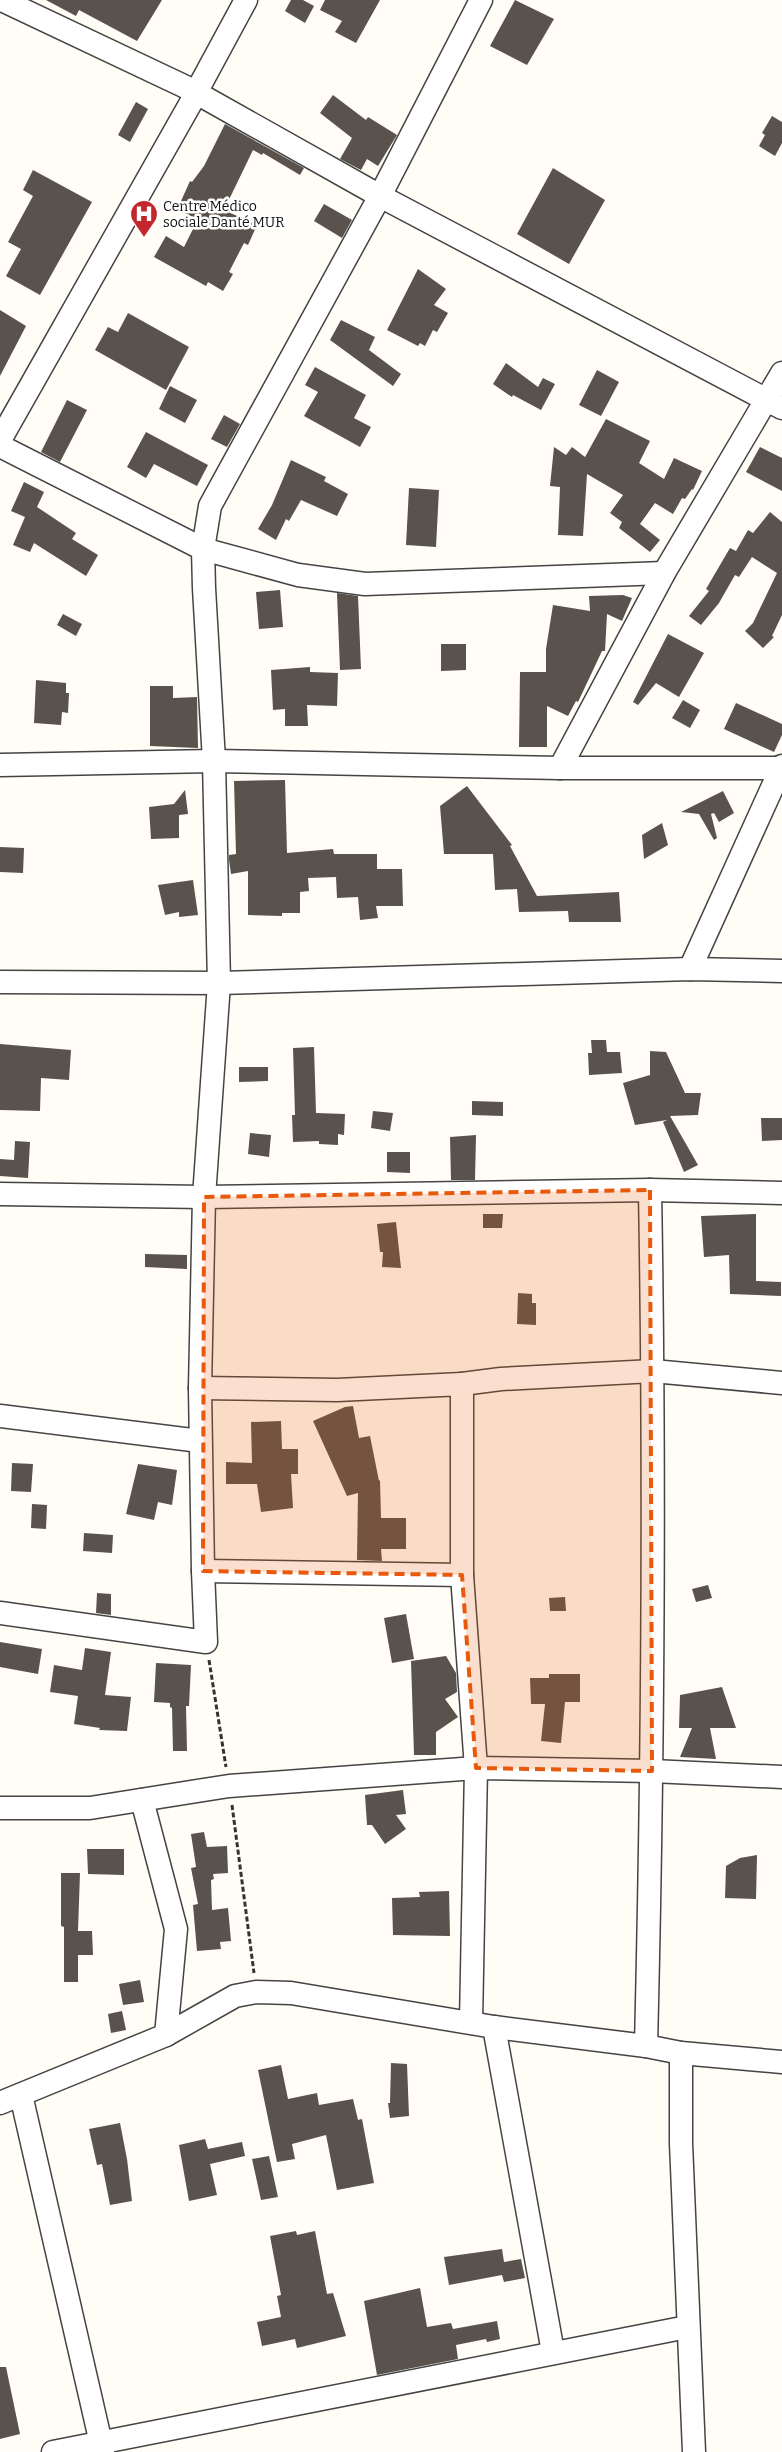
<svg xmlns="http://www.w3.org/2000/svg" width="782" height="2452" viewBox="0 0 782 2452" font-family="Bitter,serif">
	<rect width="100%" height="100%" fill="#fffdf5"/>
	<g fill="#5a524d">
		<polygon points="46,0 162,0 137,41 79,10 76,16"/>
		<polygon points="291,0 303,0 314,6 305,23 285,11"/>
		<polygon points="325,0 380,0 356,43 335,32 342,21 320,10"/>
		<polygon points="515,0 554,19 527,65 490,46"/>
		<polygon points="333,95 366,120 368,117 397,135 378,166 367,159 361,170 340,159 352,138 320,113"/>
		<polygon points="136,102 148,109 130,142 118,135"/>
		<polygon points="772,116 782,122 782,143 775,156 759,146 765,135 762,133"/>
		<polygon points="225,124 304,168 300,175 263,153 262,155 253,150 224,210 257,225 248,245 244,243 229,272 233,274 223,291 208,282 206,286 154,257 166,236 184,247 198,219 177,210 190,181 192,182 204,166"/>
		<polygon points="553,168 605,200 569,264 517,234"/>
		<polygon points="33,170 92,202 40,295 6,276 21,249 8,242 33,196 23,190"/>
		<polygon points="324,204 352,220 342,238 314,221"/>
		<polygon points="418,269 446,289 434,305 448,313 437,332 433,330 425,346 420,343 418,346 387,330"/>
		<polygon points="0,310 26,326 0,376"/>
		<polygon points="128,313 189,347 166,390 95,350 108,327 118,332"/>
		<polygon points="341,320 375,337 369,350 401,374 393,386 330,340"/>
		<polygon points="506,363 538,387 543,378 555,384 541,410 513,395 512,397 493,384"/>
		<polygon points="315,367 366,395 354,418 371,427 360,447 304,416 318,392 305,385"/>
		<polygon points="597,370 619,382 601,416 579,405"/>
		<polygon points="170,386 197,400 185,423 159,409"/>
		<polygon points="67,400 87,410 60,462 41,452"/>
		<polygon points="224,415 240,424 227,447 211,439"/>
		<polygon points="606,419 650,441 639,463 664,479 674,458 702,471 693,490 692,489 685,499 682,498 673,514 655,503 640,524 660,540 650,552 619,528 622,522 610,513 623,495 587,474 583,536 558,535 560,487 550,486 554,447 566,455 572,447 585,457"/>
		<polygon points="146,432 208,465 197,486 154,464 146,478 127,467"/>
		<polygon points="760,447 782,458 782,491 746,472"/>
		<polygon points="291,460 326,477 324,481 348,494 337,516 301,500 289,521 286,519 276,540 258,529 272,505"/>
		<polygon points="24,482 44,492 37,507 76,533 72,539 98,555 86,576 34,543 30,552 13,545 25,517 11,511"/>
		<polygon points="409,488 439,490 436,547 406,545"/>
		<polygon points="770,512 782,522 782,615 772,636 774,637 763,648 745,631 753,623 777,573 752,557 739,577 735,575 719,603 701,625 689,616 709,591 706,589 730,548 736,551 748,530 753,533"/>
		<polygon points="280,590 283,627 259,629 256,592"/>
		<polygon points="337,593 358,596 361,669 340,670"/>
		<polygon points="623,595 632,598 622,621 607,614 605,651 602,651 578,702 576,701 568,716 547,706 547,747 519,747 520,672 546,672 546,649 553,605 590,611 589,596"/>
		<polygon points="63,614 82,624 76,636 57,625"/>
		<polygon points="668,634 704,653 679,697 656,683 638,705 633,702"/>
		<polygon points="441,644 466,644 466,670 441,671"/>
		<polygon points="310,667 310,672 338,673 337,706 307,705 308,726 285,726 285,709 273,710 271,670"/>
		<polygon points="36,680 66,683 66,693 69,693 68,713 62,712 61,725 34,723"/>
		<polygon points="150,686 173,686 173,698 197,697 198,748 150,746"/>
		<polygon points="683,700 700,710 690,728 672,718"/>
		<polygon points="736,703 782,724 782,735 774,752 724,729"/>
		<polygon points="285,780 287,853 333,849 334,854 377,854 377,869 402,869 403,906 376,906 378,918 360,920 358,897 337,898 336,877 308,878 309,891 300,892 300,913 282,913 282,916 248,915 248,871 231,874 229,860 229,855 236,854 234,781"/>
		<polygon points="467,786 512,845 510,846 537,896 619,892 621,922 569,922 568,911 519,912 517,889 495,890 493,854 444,854 440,806"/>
		<polygon points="185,790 188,814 179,815 179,838 151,839 149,807 174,804"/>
		<polygon points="723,791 734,813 719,822 714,813 711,814 717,838 714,840 699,814 681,812"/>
		<polygon points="662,823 668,845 644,859 642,835"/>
		<polygon points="0,847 24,848 23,873 0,872"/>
		<polygon points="193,880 198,915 179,917 179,912 165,915 158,885"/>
		<polygon points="591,1040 606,1040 607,1052 620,1052 622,1073 589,1075 588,1053 592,1053"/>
		<polygon points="0,1044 71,1050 69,1080 41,1078 40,1111 0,1110"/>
		<polygon points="314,1047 316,1113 345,1114 344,1135 338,1134 338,1145 319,1144 319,1141 293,1142 292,1115 295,1115 293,1048"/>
		<polygon points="650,1051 666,1052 685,1093 701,1093 698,1115 670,1116 698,1165 684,1172 663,1122 667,1120 635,1125 623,1083 650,1075"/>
		<polygon points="239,1067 268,1067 268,1081 239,1082"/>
		<polygon points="472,1101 503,1102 503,1116 472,1115"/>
		<polygon points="373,1111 393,1113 390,1131 371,1128"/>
		<polygon points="761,1118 782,1118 782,1140 762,1141"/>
		<polygon points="250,1133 271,1135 269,1157 248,1154"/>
		<polygon points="476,1135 475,1180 451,1180 450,1137"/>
		<polygon points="15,1141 30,1142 28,1178 0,1176 0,1159 14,1160"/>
		<polygon points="387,1152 410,1152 410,1173 387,1172"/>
		<polygon points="483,1214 503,1214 502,1228 483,1228"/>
		<polygon points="756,1214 756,1281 781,1282 781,1296 730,1294 729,1255 704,1257 701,1216"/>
		<polygon points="396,1222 401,1268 382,1267 383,1252 380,1252 377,1224"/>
		<polygon points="145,1254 187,1255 187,1269 145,1267"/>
		<polygon points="518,1293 532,1294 532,1303 536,1303 536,1325 517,1324"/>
		<polygon points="353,1406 359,1438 370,1436 379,1481 380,1480 381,1518 406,1518 406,1549 381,1549 382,1561 357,1560 358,1493 347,1496 313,1421 345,1407"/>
		<polygon points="281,1421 282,1449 298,1449 298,1474 291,1474 293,1508 261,1512 257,1484 226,1484 226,1462 252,1463 251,1422"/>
		<polygon points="12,1463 33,1464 31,1492 11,1491"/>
		<polygon points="138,1464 177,1470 172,1505 158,1502 154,1520 126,1514"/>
		<polygon points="32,1504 47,1505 46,1529 31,1528"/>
		<polygon points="84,1533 113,1535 112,1553 83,1551"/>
		<polygon points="708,1585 712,1598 696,1602 692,1589"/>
		<polygon points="97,1593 111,1594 111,1615 96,1613"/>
		<polygon points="565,1597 566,1611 550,1611 549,1598"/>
		<polygon points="406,1614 414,1659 392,1663 384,1618"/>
		<polygon points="0,1642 42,1649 38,1674 0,1667"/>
		<polygon points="85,1648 111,1652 105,1695 131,1697 127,1731 99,1730 100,1728 74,1724 78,1696 50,1692 54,1665 82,1670"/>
		<polygon points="446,1656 456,1673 457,1692 445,1699 458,1717 436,1732 436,1755 414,1755 411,1661"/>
		<polygon points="156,1663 191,1665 189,1706 186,1706 187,1751 173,1751 172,1708 170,1707 170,1703 154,1702"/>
		<polygon points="549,1674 580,1674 580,1702 565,1702 561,1743 541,1741 545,1704 531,1704 530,1678 549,1678"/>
		<polygon points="722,1687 736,1728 710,1728 716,1759 680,1757 692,1728 679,1728 680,1695"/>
		<polygon points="403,1790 406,1814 396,1815 406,1829 385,1844 372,1825 367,1825 365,1795"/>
		<polygon points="204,1832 207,1847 227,1846 228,1873 213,1874 214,1879 211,1880 212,1910 228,1908 231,1941 220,1942 221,1949 197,1951 193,1905 198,1904 191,1868 196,1867 191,1834"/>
		<polygon points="87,1849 124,1849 124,1875 88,1874"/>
		<polygon points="757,1855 756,1899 725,1898 726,1866 740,1858"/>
		<polygon points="61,1873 80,1873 78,1931 92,1931 93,1955 78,1955 78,1982 64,1982 64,1927 61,1926"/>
		<polygon points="449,1891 450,1936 393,1935 392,1898 420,1897 419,1892"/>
		<polygon points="140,1980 144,2002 123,2005 119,1984"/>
		<polygon points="122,2011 126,2030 111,2033 108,2014"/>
		<polygon points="391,2063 407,2064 409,2116 390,2118 388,2103 390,2103"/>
		<polygon points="281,2065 288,2099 317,2093 319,2105 353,2099 358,2120 362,2119 374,2183 337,2190 326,2135 292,2144 295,2159 277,2162 258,2070"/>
		<polygon points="120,2123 127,2159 132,2201 110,2205 102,2164 97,2165 89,2129"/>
		<polygon points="205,2139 208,2149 242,2142 245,2156 210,2164 217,2195 189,2201 179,2145"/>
		<polygon points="269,2156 278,2197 261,2200 252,2159"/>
		<polygon points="296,2231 297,2235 315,2231 327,2294 333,2293 346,2336 297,2348 295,2339 262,2346 257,2322 281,2317 277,2296 281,2295 270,2236"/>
		<polygon points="502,2249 504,2262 521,2259 525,2278 504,2282 502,2275 449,2285 444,2257"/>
		<polygon points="420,2288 427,2327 451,2323 453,2329 497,2321 500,2339 487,2342 486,2339 456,2345 458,2359 377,2375 364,2301"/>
		<polygon points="0,2367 6,2367 20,2434 0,2439"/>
	</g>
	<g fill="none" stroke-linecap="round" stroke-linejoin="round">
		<defs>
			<g id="minor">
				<polyline points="2,0 190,89"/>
				<polyline points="199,87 246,0"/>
				<polyline points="202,96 380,196 782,408"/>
				<polyline points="0,440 193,99"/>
				<polyline points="0,446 203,549 298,575 365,584 664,573"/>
				<polyline points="0,765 214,761 560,768 782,768"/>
				<polyline points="560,768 664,573 782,373"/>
				<polyline points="690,969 782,766"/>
				<polyline points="0,982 219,983 690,969 782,971"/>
				<polyline points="0,1194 204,1197 650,1190 782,1193"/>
				<polyline points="462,1384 501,1379 653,1371 782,1383"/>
				<polyline points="200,1388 337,1390 462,1384 462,1575 476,1768 471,2022"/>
				<polyline points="0,1416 200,1441"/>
				<polyline points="203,1571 462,1575"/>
				<polyline points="0,1613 206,1642 203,1571 200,1388 204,1197 219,983 214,761 204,588 203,549 210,506 380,196 481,0"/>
				<polyline points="142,1800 176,1929 166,2035"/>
				<polyline points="0,1808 90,1808 229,1786 476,1768 652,1771 782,1777"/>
				<polyline points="494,2027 553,2352"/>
				<path d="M646,2046C653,1760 655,1476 650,1190"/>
				<polyline points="681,2053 681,2143 694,2452"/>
				<polyline points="21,2095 103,2452"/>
				<polyline points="0,2103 166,2035 235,1996 256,1992 291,1993 494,2027 646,2046 681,2053 782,2062"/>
				<polyline points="53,2452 687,2327"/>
			</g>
		</defs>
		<use href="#minor" stroke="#444" stroke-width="25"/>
		<g stroke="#333" stroke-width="3" stroke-dasharray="5 2.5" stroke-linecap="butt">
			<polyline points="209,1660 226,1767"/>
			<polyline points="232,1805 254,1973"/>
		</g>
		<use href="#minor" stroke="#fff" stroke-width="22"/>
	</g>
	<path fill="#e8590c" fill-opacity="0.2" stroke="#e8590c" stroke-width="4" stroke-dasharray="10 6" stroke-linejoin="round" d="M650,1190L652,1771L476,1768L462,1575L203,1571L204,1197Z"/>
	<defs>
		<symbol id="hospital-pin" viewBox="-11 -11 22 30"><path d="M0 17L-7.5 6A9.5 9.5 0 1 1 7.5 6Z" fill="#c4262e" stroke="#fff"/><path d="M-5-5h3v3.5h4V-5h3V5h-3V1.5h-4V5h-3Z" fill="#fff"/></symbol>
	</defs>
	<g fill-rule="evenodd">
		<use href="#hospital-pin" x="128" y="198" width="32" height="43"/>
	</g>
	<g text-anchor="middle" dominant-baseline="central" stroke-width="5" stroke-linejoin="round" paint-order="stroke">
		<g font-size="14" fill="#111" stroke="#fff" text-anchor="start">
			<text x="163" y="206">Centre Médico<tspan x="163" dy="16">sociale Danté MUR</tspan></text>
		</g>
	</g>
</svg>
